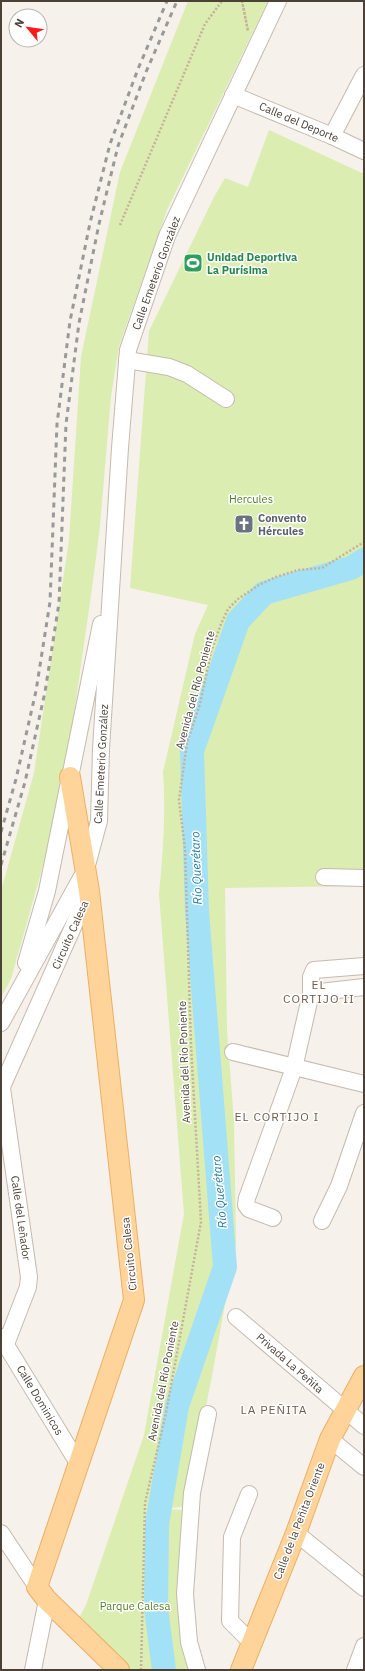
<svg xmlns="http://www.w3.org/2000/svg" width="365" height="1671" viewBox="0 0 365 1671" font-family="'IBM Plex Sans',sans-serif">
	<rect width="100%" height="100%" fill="#f6f1ea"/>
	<g fill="#dbedb0">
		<polygon points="188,1 268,1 167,210 119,346 111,396 100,526 93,581 62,798 11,979 1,998 1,891 34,773 69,540 81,357 120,172"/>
		<path d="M269,130L364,174V886L225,888L227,1031L234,1122L236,1244L212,1376L187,1500V1506L164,1509L186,1510L193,1670H128L108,1645L78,1620L86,1605L144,1435L184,1214L159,894C163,853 166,813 163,772L195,634L208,605L130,588L149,331L214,197L225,178L248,187Z"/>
	</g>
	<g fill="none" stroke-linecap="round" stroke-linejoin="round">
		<polyline stroke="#a3e1f7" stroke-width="24" points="164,1670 156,1608 157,1524 177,1406 225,1267 197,911 192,751 238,621 264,593 351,568 364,560"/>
		<defs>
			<g id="minor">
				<polyline points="233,95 332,136 364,151"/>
				<polyline points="332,136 364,75"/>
				<polyline points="127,360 169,367 187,374 226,399"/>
				<polyline points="324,877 364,878"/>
				<polyline points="26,963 47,891 101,624"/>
				<polyline points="311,993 364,987"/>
				<polyline points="1,1023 86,869 99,821 101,749 120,448 128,350 167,236 278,1"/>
				<polyline points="233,1052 364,1084"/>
				<polyline points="2,1088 29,1277 28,1287 6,1344"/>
				<polyline points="1,1089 89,891"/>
				<polyline points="273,1218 249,1209 246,1205 247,1198 294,1068 311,993 311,977 314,970 364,966"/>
				<polyline points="322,1221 339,1186 364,1113"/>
				<polyline points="236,1317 364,1426"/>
				<polyline points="1,1337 78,1463"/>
				<polyline points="330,1439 364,1467"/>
				<polyline points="249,1494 232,1537 230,1621 252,1643"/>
				<polyline points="1,1533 37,1587"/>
				<polyline points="296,1533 364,1588"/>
				<polyline points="33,1670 47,1600"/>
				<polyline points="197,1670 189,1642 185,1594 192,1493 208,1414"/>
				<polyline points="355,1670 364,1646"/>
			</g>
			<g id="major">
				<polyline points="70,777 89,891 134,1300 37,1587 47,1600 119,1670"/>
				<polyline points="241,1670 296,1533 330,1439 364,1376"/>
			</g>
		</defs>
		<use href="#minor" stroke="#c6baaf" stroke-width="18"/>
		<use href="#major" stroke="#eeaf61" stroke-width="22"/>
		<g stroke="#c6b19c" stroke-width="2.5" stroke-dasharray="2 2" stroke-linecap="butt">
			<polyline points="242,1 248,31 242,1"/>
			<polyline points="120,225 205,24 222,1"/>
			<polyline points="141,1670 145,1503 166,1413 201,1222 191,1046 185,849 179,800 187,743 200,704 211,652 221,624 228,609 238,599 259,585 276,577 298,570 322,568 364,542"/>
		</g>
		<use href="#minor" stroke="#fff" stroke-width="16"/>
		<use href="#major" stroke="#ffd49b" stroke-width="20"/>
		<g stroke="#999" stroke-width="3" stroke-dasharray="5 5" stroke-linecap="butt">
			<polyline points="1,832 16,779 36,691 50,602 57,424 70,321 90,223 110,144 138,69 167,1"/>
			<polyline points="1,865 25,782 45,692 59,603 66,424 79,323 99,224 118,146 146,72 177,1"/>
		</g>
	</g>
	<defs>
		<symbol id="stadium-square" viewBox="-11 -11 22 22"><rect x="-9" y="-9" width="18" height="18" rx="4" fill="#2e9e5b" stroke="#fff"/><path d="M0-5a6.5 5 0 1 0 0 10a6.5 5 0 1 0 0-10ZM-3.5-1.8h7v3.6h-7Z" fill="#fff"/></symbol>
		<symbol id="church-square" viewBox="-11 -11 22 22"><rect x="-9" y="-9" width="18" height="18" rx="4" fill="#6b7280" stroke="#fff"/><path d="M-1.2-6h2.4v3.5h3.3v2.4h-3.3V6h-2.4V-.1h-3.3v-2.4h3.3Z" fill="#fff"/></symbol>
	</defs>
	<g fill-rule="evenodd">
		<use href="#stadium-square" x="182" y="252" width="22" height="22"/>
		<use href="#church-square" x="233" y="513" width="22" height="22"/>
	</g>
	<g text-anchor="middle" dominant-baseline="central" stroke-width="3" stroke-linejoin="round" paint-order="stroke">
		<g font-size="11" fill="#4b4137" stroke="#fff">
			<text transform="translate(299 122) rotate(23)">Calle del Deporte</text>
			<text transform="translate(156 273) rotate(-70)">Calle Emeterio González</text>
			<text transform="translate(195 690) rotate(-75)">Avenida del Río Poniente</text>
			<text transform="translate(101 764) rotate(-87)">Calle Emeterio González</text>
			<text transform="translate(70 935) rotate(-66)">Circuito Calesa</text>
			<text transform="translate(184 1062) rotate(-92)">Avenida del Río Poniente</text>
			<text transform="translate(21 1218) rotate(82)">Calle del Leñador</text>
			<text transform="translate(129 1254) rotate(-96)">Circuito Calesa</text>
			<text transform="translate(290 1363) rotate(41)">Privada La Peñita</text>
			<text transform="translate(163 1381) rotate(-79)">Avenida del Río Poniente</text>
			<text transform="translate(40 1400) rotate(59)">Calle Dominicos</text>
			<text transform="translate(299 1521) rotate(-69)">Calle de la Peñita Oriente</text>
		</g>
		<g font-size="11" font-weight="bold" fill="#27864d" stroke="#fff" text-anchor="start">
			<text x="207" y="257">Unidad Deportiva<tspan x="207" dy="13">La Purísima</tspan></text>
		</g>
		<g font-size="11" fill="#537e23" stroke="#fff">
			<text x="251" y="499">Hercules</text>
			<text x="135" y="1606">Parque Calesa</text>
		</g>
		<g font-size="11" font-weight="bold" fill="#5b616d" stroke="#fff" text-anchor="start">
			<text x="258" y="518">Convento<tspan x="258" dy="13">Hércules</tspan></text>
		</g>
		<g font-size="12" font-style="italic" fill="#227c9f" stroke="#fff">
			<text transform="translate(196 868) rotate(-92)">Río Querétaro</text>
			<text transform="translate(219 1192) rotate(-95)">Río Querétaro</text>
		</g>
		<g font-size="12" letter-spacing="1" fill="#6f5d4d" stroke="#fff">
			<text x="319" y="984">EL<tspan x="319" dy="14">CORTIJO II</tspan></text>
			<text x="277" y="1116">EL CORTIJO I</text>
			<text x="274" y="1409">LA PEÑITA</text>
		</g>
	</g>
	<rect width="365" height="1671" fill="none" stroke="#4b4137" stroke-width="4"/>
	<g transform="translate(28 28) rotate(299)"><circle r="19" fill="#ffffff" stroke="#b7b3af"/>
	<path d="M0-3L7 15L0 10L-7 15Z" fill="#ff1a19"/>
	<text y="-6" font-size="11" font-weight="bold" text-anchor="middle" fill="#4b4137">N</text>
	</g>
</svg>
